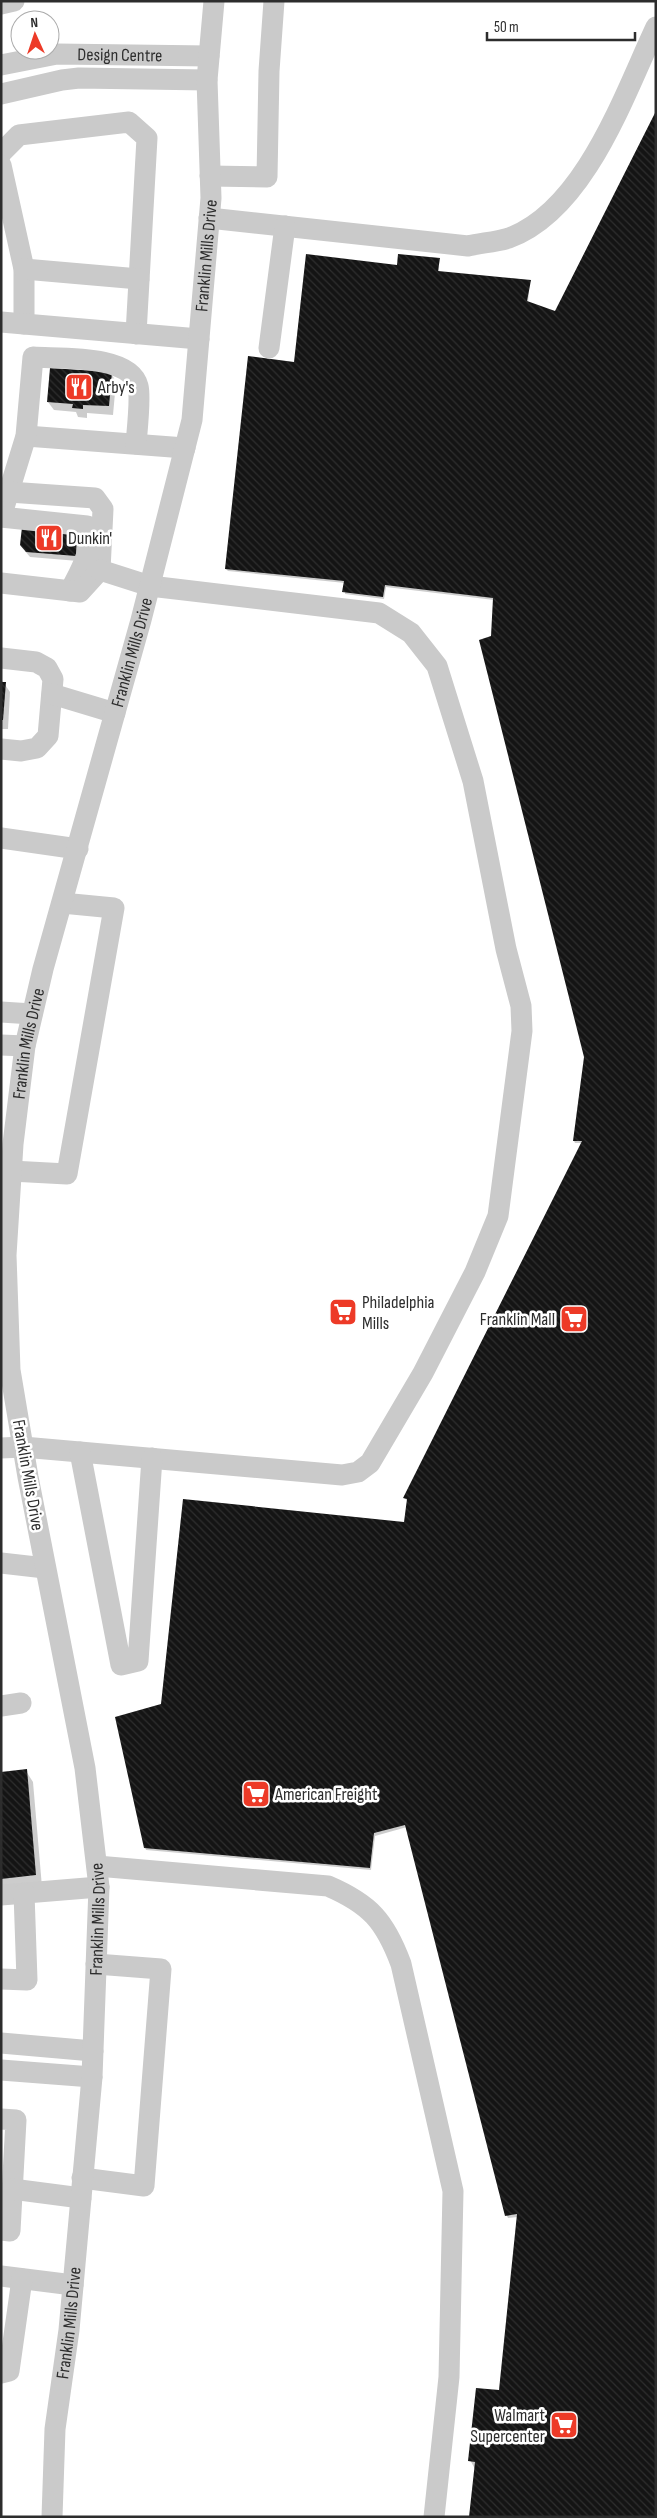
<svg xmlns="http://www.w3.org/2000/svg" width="657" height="2518" viewBox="0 0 657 2518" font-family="'Sofia Sans Condensed',sans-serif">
	<defs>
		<pattern id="building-back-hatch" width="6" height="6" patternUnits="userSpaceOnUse" patternTransform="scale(1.25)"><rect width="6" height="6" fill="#141414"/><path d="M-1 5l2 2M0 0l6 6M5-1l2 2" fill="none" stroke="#2e2e2e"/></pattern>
	</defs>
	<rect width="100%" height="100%" fill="#fff"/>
	<g fill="#0003">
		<polygon points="439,260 439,272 530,281 528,302 556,313 656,2517 475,2469 470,2460 500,2392 518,2217 508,2218 507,2216 407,1827 375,1836 371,1870 146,1850 145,1847 162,1705 405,1524 408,1501 404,1498 582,1143 575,1143 574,1141 585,1057 493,636 494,600 386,587 384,599 345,594 345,583 228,571 226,569 295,363 398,266"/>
		<polygon points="85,369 111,373 116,382 113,415 87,413 87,418 78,417 76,412 54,410 48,402 85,371"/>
		<polygon points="76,532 80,538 78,561 30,557 25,551"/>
		<polygon points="1,679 10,692 8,729 1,729"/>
		<polygon points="26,1771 33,1782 42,1887 1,1890 1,1773"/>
	</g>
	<g fill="url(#building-back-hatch)">
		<polygon points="656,111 656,2517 469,2517 475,2462 468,2461 476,2388 499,2390 517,2214 505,2216 405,1825 374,1833 370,1868 144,1848 115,1717 161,1704 183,1499 404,1522 407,1499 403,1498 582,1141 573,1141 584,1057 479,640 491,636 493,598 385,585 383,597 342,592 344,581 225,569 248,356 294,362 306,254 397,265 398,254 440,258 438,271 531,280 527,301 555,311"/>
		<polygon points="50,368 112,372 109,406 83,405 83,409 72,408 73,404 47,402"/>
		<polygon points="22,527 77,531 76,556 26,552 20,545"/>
		<polygon points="1,682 6,682 3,720 1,720"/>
		<polygon points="27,1769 36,1875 1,1879 1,1772"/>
	</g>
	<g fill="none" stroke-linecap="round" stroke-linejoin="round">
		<g stroke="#cacaca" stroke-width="21">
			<polyline points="1,4 14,1"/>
			<path id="s1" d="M1,65L57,54L209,56"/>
			<polyline points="1,94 62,80 79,78 207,80"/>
			<polyline points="1,153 19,135 129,122 147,138 136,334"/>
			<polyline points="1,165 24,269 24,324"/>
			<polyline points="210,176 267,177 269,71 274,1"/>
			<path d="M209,218L468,246C481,243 496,242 509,238C585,210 624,95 656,27"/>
			<polyline points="24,269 139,279"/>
			<polyline points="1,322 199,339"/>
			<polyline points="269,348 285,226"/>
			<polyline points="26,436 185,448"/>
			<path d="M1,517L26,436L33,357C60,359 130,354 138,386C141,397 137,431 136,444"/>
			<path d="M1,517L87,526C94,550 80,571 70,591"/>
			<polyline points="1,583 80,592 100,570 103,509 95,498 9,492"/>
			<polyline points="1,658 36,662 47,668 53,679 48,736 37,748 21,751 1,749"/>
			<polyline points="52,694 115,713"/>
			<polyline points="1,838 78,849"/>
			<polyline points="1,1012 32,1014"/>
			<polyline points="1,1045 25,1046"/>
			<polyline points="11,1171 67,1174 114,908 62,903"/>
			<polyline points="1,1448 23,1447 342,1475 358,1472 370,1463 423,1373 475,1272 498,1216 522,1031 521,1006 506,949 473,781 437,666 411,633 379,613 150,586 100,570"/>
			<polyline points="80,1452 121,1665 138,1661 152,1458"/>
			<polyline points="1,1563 45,1568"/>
			<polyline points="1,1706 21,1703"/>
			<path d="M97,1866L328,1886C370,1904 385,1921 401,1964L453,2191L449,2377L434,2517"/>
			<polyline points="1,1895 99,1887"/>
			<polyline points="1,1979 27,1980 24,1893"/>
			<polyline points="1,2043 93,2051"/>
			<polyline points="1,2070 92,2077"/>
			<polyline points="1,2119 16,2120 10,2231 1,2230"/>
			<polyline points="82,2178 144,2186 161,1969 96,1964"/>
			<polyline points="12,2189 81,2198"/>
			<polyline points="1,2276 73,2285"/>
			<polyline points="1,2373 9,2371 22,2279"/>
			<path id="s2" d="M52,2517L55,2429L69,2330L92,2077L99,1887L85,1768L28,1477L10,1370L6,1255L13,1144L25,1046L43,969L141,620L192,420L211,198L207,80L214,1"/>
		</g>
	</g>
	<defs>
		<symbol id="restaurant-square" viewBox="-11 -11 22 22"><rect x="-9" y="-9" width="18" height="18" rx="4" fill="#ed3a27" stroke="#fff"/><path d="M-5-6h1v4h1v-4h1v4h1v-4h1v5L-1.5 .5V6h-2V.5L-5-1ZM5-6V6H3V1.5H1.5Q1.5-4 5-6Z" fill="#fff"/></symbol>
		<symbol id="supermarket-square" viewBox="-11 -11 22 22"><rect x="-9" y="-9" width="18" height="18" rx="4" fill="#ed3a27" stroke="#fff"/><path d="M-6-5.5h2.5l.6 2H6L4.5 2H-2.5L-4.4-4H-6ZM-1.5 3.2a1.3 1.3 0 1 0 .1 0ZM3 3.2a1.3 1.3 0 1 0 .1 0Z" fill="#fff"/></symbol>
	</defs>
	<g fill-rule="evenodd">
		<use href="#restaurant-square" x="63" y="371" width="32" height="32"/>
		<use href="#restaurant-square" x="33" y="522" width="32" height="32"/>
		<use href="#supermarket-square" x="327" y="1296" width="32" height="32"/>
		<use href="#supermarket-square" x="558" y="1303" width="32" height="32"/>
		<use href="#supermarket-square" x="240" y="1778" width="32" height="32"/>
		<use href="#supermarket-square" x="548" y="2409" width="32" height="32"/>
	</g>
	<g text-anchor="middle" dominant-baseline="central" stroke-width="5" stroke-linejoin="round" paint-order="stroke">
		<g font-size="18" fill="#2d2d2d" stroke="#fff">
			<text stroke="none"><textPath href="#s1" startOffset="120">Design Centre</textPath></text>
			<text stroke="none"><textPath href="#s2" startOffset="2295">Franklin Mills Drive</textPath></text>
			<text stroke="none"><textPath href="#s2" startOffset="1890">Franklin Mills Drive</textPath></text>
			<text stroke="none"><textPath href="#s2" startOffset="1485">Franklin Mills Drive</textPath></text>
			<text transform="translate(28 1475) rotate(80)">Franklin Mills Drive</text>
			<text stroke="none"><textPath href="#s2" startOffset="600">Franklin Mills Drive</textPath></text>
			<text stroke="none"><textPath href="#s2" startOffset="195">Franklin Mills Drive</textPath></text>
		</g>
		<g font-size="18" fill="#2d2d2d" stroke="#fff" text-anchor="start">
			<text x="98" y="387">Arby's</text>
			<text x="68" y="538">Dunkin'</text>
			<text x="362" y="1302">Philadelphia<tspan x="362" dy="21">Mills</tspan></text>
			<text x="555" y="1319" text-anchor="end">Franklin Mall</text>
			<text x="275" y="1794">American Freight</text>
			<text x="545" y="2415" text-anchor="end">Walmart<tspan x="545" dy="21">Supercenter</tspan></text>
		</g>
	</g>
	<rect width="657" height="2518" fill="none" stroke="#2d2d2d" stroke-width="5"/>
	<g transform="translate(35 35) rotate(357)"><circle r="24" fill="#ffffff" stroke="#ababab"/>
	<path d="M0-4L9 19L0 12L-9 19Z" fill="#ed3a27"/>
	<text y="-8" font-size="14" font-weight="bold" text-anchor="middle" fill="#2d2d2d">N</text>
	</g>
	<path d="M487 32v8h148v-8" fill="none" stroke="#2d2d2d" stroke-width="2.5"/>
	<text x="494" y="32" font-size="15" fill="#2d2d2d" stroke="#ffffff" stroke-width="4" paint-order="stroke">50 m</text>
</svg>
